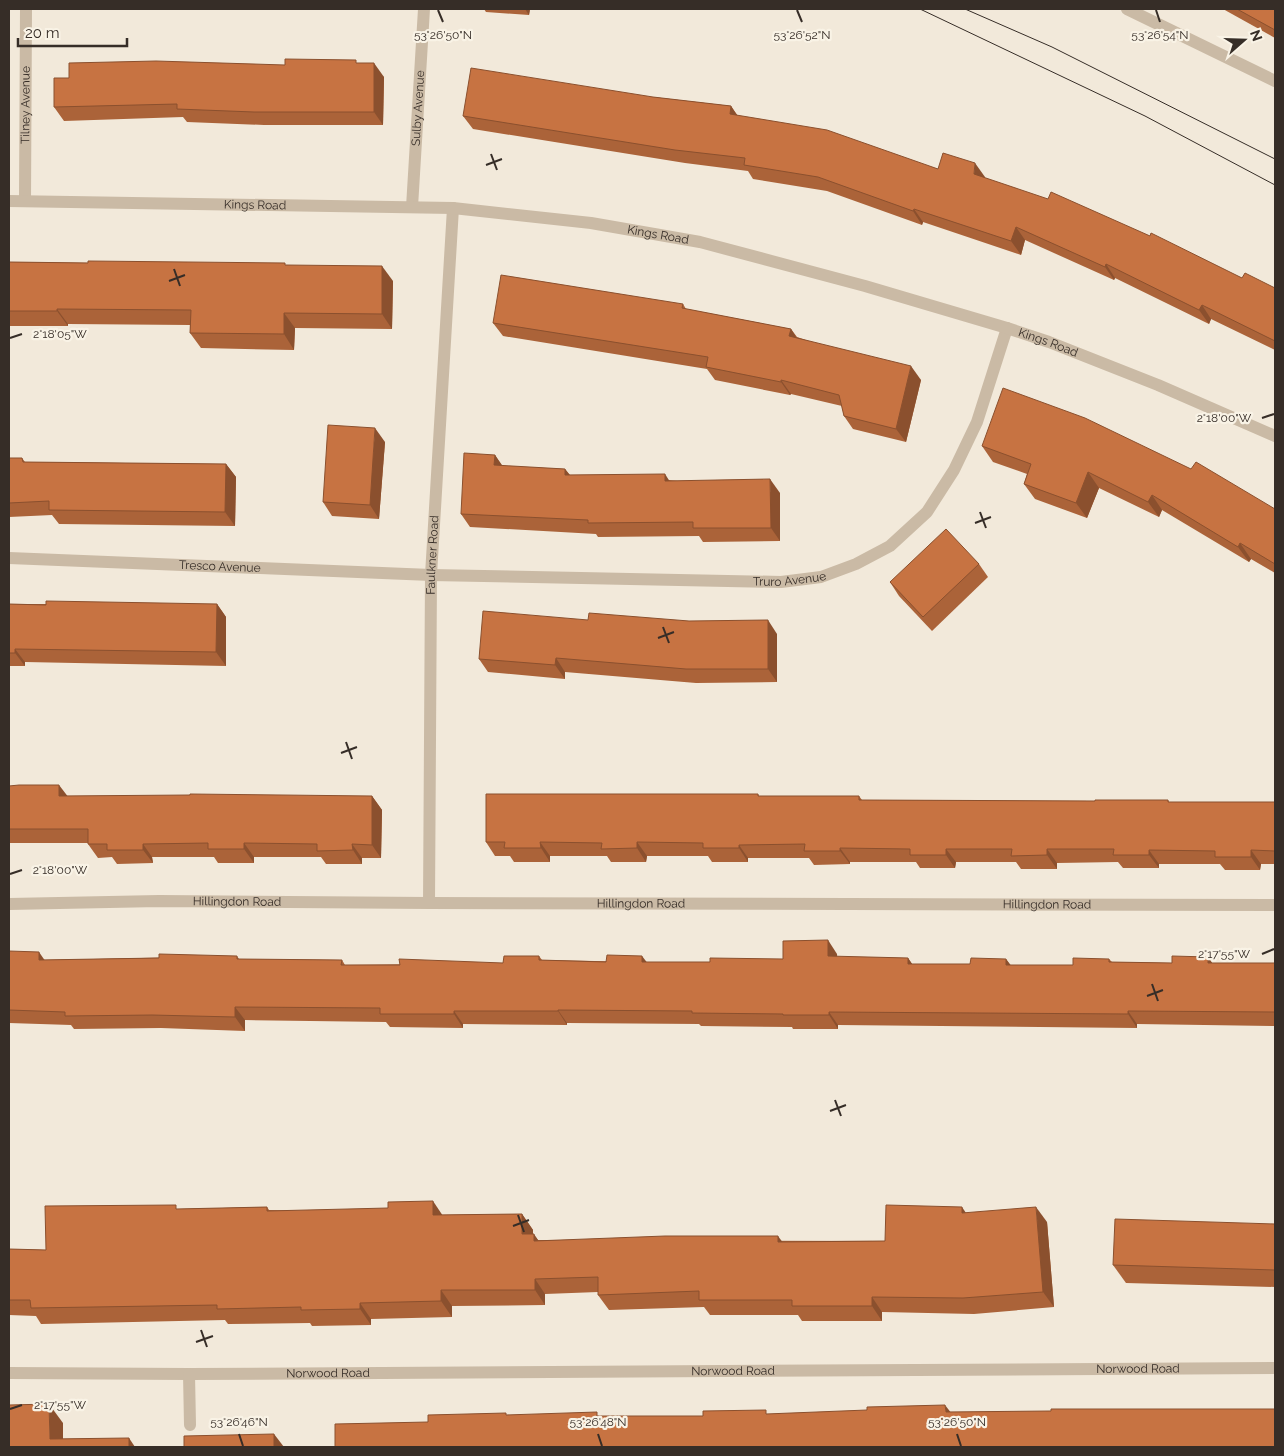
<svg xmlns="http://www.w3.org/2000/svg" width="1284" height="1456" viewBox="0 0 1284 1456" font-family="Raleway,sans-serif">
	<rect width="100%" height="100%" fill="#f2e9da"/>
	<g fill="none" stroke-linecap="round" stroke-linejoin="round">
		<g stroke="#cabaa5" stroke-width="12">
			<polyline points="1127,9 1275,81"/>
			<path id="s1" d="M25,201L26,9"/>
			<path id="s2" d="M412,207L424,9"/>
			<path id="s3" d="M9,558L431,575L781,582L821,577L856,564L890,546L927,512L954,470L977,422L1007,328"/>
			<path id="s4" d="M429,903L431,575L453,208"/>
			<path id="s5" d="M9,904L159,901L429,903L1275,905"/>
			<path id="s6" d="M9,1373L189,1374L1275,1368"/>
			<polyline points="189,1374 190,1425"/>
		</g>
		<path stroke="#cabaa5" stroke-width="12" id="s7" d="M9,201L453,208L591,223L700,242L865,286L1007,328L1049,342L1158,385L1275,436"/>
		<g stroke="#362d27" stroke-width="1">
			<polyline points="920,9 1145,116 1275,185"/>
			<polyline points="965,9 1052,47 1275,159"/>
		</g>
	</g>
	<g fill="#ab6339">
		<polygon points="484,9 530,9 529,15 486,12"/>
		<polygon points="1223,9 1275,9 1275,38"/>
		<polygon points="359,63 384,77 383,125 264,125 187,122 183,117 64,121 54,107 285,65"/>
		<polygon points="653,97 731,106 738,116 938,169 985,177 985,178 1242,278 1275,288 1275,350 1211,319 1209,324 1115,278 1114,280 1025,240 1021,255 923,222 922,225 827,191 753,179 748,171 685,163 473,129 463,116"/>
		<polygon points="9,262 286,265 393,281 392,329 295,328 294,350 201,348 190,333 190,325 68,324 68,326 9,326"/>
		<polygon points="683,304 686,309 791,329 797,337 921,380 906,442 853,429 844,416 842,406 791,394 790,395 715,380 707,369 503,336 493,323"/>
		<polygon points="385,442 379,519 332,516 323,502"/>
		<polygon points="982,446 1275,509 1275,573 1251,559 1249,562 1162,510 1159,517 1099,488 1087,518 1035,499 1024,484 1027,474 993,462"/>
		<polygon points="495,455 502,466 565,469 570,475 669,480 780,493 780,541 703,542 699,536 598,537 596,534 470,527 461,514"/>
		<polygon points="9,458 22,458 25,462 226,464 236,477 235,526 59,524 52,515 9,517"/>
		<polygon points="979,564 988,577 932,631 899,596 890,582"/>
		<polygon points="9,604 217,604 226,617 226,666 25,662 25,666 9,666"/>
		<polygon points="588,620 777,634 777,682 696,683 565,672 565,679 488,672 479,659"/>
		<polygon points="9,786 67,796 372,796 382,810 381,858 362,858 362,864 326,864 321,857 254,857 254,863 218,863 214,857 152,857 153,863 117,864 112,857 98,858 88,844 88,843 9,843"/>
		<polygon points="758,794 759,796 859,796 862,800 1095,801 1168,800 1169,802 1275,802 1275,864 1261,864 1260,870 1225,870 1220,864 1159,864 1159,868 1123,868 1118,862 1057,863 1057,869 1021,869 1016,862 956,862 955,868 920,868 916,862 850,862 850,864 814,865 809,858 748,858 748,862 712,862 708,856 647,856 646,862 611,862 607,856 550,856 550,862 514,862 510,856 495,856 486,842"/>
		<polygon points="9,951 45,960 237,956 239,959 342,960 345,965 503,963 539,956 542,960 647,962 710,962 783,959 837,954 837,957 908,958 912,964 970,964 1006,959 1010,965 1073,965 1109,959 1112,962 1172,963 1208,957 1212,963 1275,963 1275,1026 1137,1024 1137,1028 838,1025 838,1029 793,1029 792,1027 701,1026 699,1024 567,1023 567,1025 463,1024 463,1028 390,1027 386,1022 245,1020 245,1031 161,1028 74,1029 71,1025 9,1023"/>
		<polygon points="267,1207 269,1210 442,1215 522,1214 533,1230 533,1234 538,1240 885,1241 966,1213 1047,1222 1054,1307 974,1314 882,1312 882,1321 802,1321 798,1315 710,1315 704,1307 609,1310 598,1295 598,1292 545,1294 545,1305 452,1306 452,1317 371,1319 371,1325 312,1326 310,1323 228,1324 225,1320 41,1324 36,1316 9,1315 9,1249 46,1250 179,1209"/>
		<polygon points="1275,1224 1275,1287 1126,1283 1113,1265"/>
	</g>
	<g fill="#8b502e">
		<polygon points="525,9 530,9 529,15"/>
		<polygon points="374,63 384,77 383,125 374,112"/>
		<polygon points="731,106 740,120 730,114"/>
		<polygon points="975,163 985,177 984,188 974,174"/>
		<polygon points="914,209 923,222 922,225 913,211"/>
		<polygon points="1016,227 1025,240 1021,255 1011,241"/>
		<polygon points="1106,264 1115,278 1114,280 1105,267"/>
		<polygon points="382,266 393,281 392,329 382,314"/>
		<polygon points="1202,305 1211,319 1209,324 1199,310"/>
		<polygon points="57,309 68,324 68,326 57,311"/>
		<polygon points="284,313 295,328 294,350 284,334"/>
		<polygon points="791,329 800,343 789,336"/>
		<polygon points="911,366 921,380 906,442 896,429"/>
		<polygon points="781,380 791,394 790,395 781,382"/>
		<polygon points="375,428 385,442 379,519 370,505"/>
		<polygon points="495,455 504,468 494,465"/>
		<polygon points="226,464 236,477 235,526 225,512"/>
		<polygon points="565,469 575,482 565,475"/>
		<polygon points="1088,472 1099,488 1087,518 1076,503"/>
		<polygon points="665,474 674,488 665,481"/>
		<polygon points="770,479 780,493 780,541 771,528"/>
		<polygon points="1152,495 1162,510 1159,517 1148,502"/>
		<polygon points="1240,543 1251,559 1249,562 1238,547"/>
		<polygon points="217,604 226,617 226,666 216,652"/>
		<polygon points="768,620 777,634 777,682 768,669"/>
		<polygon points="15,649 25,662 25,666 15,653"/>
		<polygon points="556,658 565,672 565,679 555,665"/>
		<polygon points="59,785 69,798 59,796"/>
		<polygon points="372,796 382,810 381,858 372,845"/>
		<polygon points="540,842 550,856 550,862 541,848"/>
		<polygon points="637,842 647,856 646,862 637,848"/>
		<polygon points="244,843 254,857 254,863 244,849"/>
		<polygon points="143,844 152,857 153,863 143,850"/>
		<polygon points="352,844 362,858 362,864 353,850"/>
		<polygon points="739,845 748,858 748,862 739,848"/>
		<polygon points="840,848 850,862 850,864 840,851"/>
		<polygon points="946,849 956,862 955,868 946,855"/>
		<polygon points="1047,849 1057,863 1057,869 1047,855"/>
		<polygon points="1149,850 1159,864 1159,868 1149,855"/>
		<polygon points="1251,850 1261,864 1260,870 1251,857"/>
		<polygon points="828,940 837,954 838,970 828,956"/>
		<polygon points="39,952 48,965 39,960"/>
		<polygon points="642,956 652,969 642,962"/>
		<polygon points="1208,957 1217,970 1208,963"/>
		<polygon points="908,958 917,971 908,964"/>
		<polygon points="1006,959 1016,972 1006,965"/>
		<polygon points="235,1007 245,1020 245,1031 235,1017"/>
		<polygon points="558,1010 567,1023 567,1025 558,1011"/>
		<polygon points="454,1011 463,1024 463,1028 454,1014"/>
		<polygon points="1128,1011 1137,1024 1137,1028 1128,1014"/>
		<polygon points="829,1012 838,1025 838,1029 829,1015"/>
		<polygon points="433,1201 443,1216 433,1215"/>
		<polygon points="962,1207 972,1222 962,1213"/>
		<polygon points="1036,1207 1047,1222 1054,1307 1043,1292"/>
		<polygon points="522,1214 533,1230 533,1249 522,1234"/>
		<polygon points="534,1234 544,1249 534,1241"/>
		<polygon points="778,1236 789,1251 778,1242"/>
		<polygon points="535,1279 545,1294 545,1305 535,1290"/>
		<polygon points="441,1290 452,1306 452,1317 441,1301"/>
		<polygon points="872,1297 882,1312 882,1321 872,1306"/>
		<polygon points="360,1303 371,1319 371,1325 360,1309"/>
		<polygon points="49,1404 63,1423 63,1447 50,1439"/>
		<polygon points="945,1405 955,1418 946,1412"/>
		<polygon points="274,1434 284,1447 274,1447"/>
		<polygon points="129,1438 135,1447 129,1447"/>
	</g>
	<g fill="#c77342" stroke="#8b502e">
		<polygon points="1237,9 1275,9 1275,30"/>
		<polygon points="285,59 356,60 356,63 374,63 374,112 254,112 177,109 177,104 54,107 54,78 69,78 69,63 156,61 285,65"/>
		<polygon points="471,68 653,97 731,106 730,114 827,130 938,169 943,153 975,163 974,174 1048,199 1051,192 1150,236 1151,233 1242,278 1245,273 1275,288 1275,341 1202,305 1199,310 1106,264 1105,267 1016,227 1011,241 914,209 913,211 818,177 744,165 745,158 675,150 463,116"/>
		<polygon points="88,261 285,263 285,265 382,266 382,314 284,313 284,334 190,333 191,310 57,309 57,311 9,311 9,262 88,263"/>
		<polygon points="501,275 683,304 682,308 791,329 789,336 911,366 896,429 844,416 839,395 781,380 781,382 706,367 708,357 493,323"/>
		<polygon points="1003,388 1085,418 1191,469 1196,462 1275,509 1275,564 1240,543 1238,547 1152,495 1148,502 1088,472 1076,503 1024,484 1031,464 982,446"/>
		<polygon points="328,425 375,428 370,505 323,502"/>
		<polygon points="464,453 495,455 494,465 565,469 565,475 665,474 665,481 770,479 771,528 693,528 693,522 588,523 588,520 461,514"/>
		<polygon points="9,458 22,458 23,462 226,464 225,512 49,510 49,501 9,503"/>
		<polygon points="946,529 979,564 923,617 890,582"/>
		<polygon points="46,601 217,604 216,652 15,649 15,653 9,653 9,604 46,605"/>
		<polygon points="483,611 588,620 589,613 689,621 768,620 768,669 686,669 556,658 555,665 479,659"/>
		<polygon points="19,785 59,785 59,796 190,795 190,794 372,796 372,845 352,844 353,850 317,851 317,844 244,843 244,849 208,849 208,843 143,844 143,850 107,850 107,844 88,844 88,829 9,829 9,786"/>
		<polygon points="486,794 758,794 758,796 859,796 859,800 1095,801 1095,800 1168,800 1168,802 1275,802 1275,851 1251,850 1251,857 1215,857 1215,851 1149,850 1149,855 1113,855 1114,849 1047,849 1047,855 1011,856 1012,849 946,849 946,855 910,855 910,849 840,848 840,851 804,851 805,844 739,845 739,848 703,848 703,843 637,842 637,848 601,849 602,843 540,842 541,848 504,848 505,842 486,842"/>
		<polygon points="828,940 828,956 908,958 908,964 970,964 971,958 1006,959 1006,965 1073,965 1073,958 1109,959 1109,962 1172,963 1172,956 1208,957 1208,963 1275,963 1275,1012 1128,1011 1128,1014 829,1012 829,1015 783,1015 783,1014 692,1013 692,1011 558,1010 558,1011 454,1011 454,1014 380,1014 380,1008 235,1007 235,1017 152,1015 65,1016 65,1012 9,1010 9,951 39,952 39,960 159,958 159,954 237,956 237,959 342,960 341,965 400,965 399,959 503,963 504,956 539,956 539,960 606,962 607,955 642,956 642,962 710,962 710,958 783,959 783,941"/>
		<polygon points="433,1201 433,1215 522,1214 522,1234 534,1234 534,1241 665,1236 778,1236 778,1242 885,1241 886,1205 962,1207 962,1213 1036,1207 1043,1292 963,1298 872,1297 872,1306 792,1306 792,1300 699,1300 699,1291 598,1295 598,1277 535,1279 535,1290 441,1290 441,1301 360,1303 360,1309 301,1310 301,1307 217,1309 217,1305 31,1308 30,1300 9,1300 9,1249 46,1250 45,1206 176,1205 176,1209 267,1207 267,1211 388,1208 388,1202"/>
		<polygon points="1115,1219 1275,1224 1275,1270 1113,1265"/>
		<polygon points="49,1404 50,1439 129,1438 129,1447 9,1447 9,1405"/>
		<polygon points="945,1405 946,1412 1051,1411 1051,1409 1275,1409 1275,1447 335,1447 335,1424 428,1422 428,1415 506,1413 506,1415 597,1412 597,1416 703,1416 703,1411 766,1410 766,1414 867,1410 867,1407"/>
		<polygon points="274,1434 274,1447 180,1447 184,1447 184,1436"/>
	</g>
	<path fill="none" stroke="#362d27" stroke-width="2" d="M438,10L443,22M797,10L802,22M1156,10L1160,22M491,154L497,170M486,165L502,159M174,269L180,286M169,281L185,275M10,338L22,334M1262,418L1274,414M980,512L986,528M975,523L991,517M663,627L669,643M658,638L674,632M346,742L352,759M341,753L357,747M10,874L22,870M1262,954L1274,949M1152,984L1158,1001M1147,996L1163,990M835,1100L841,1116M830,1111L846,1105M518,1215L524,1232M513,1226L529,1220M201,1330L207,1347M196,1342L213,1336M10,1409L22,1405M239,1434L243,1446M598,1434L602,1446M957,1434L961,1446"/>
	<g text-anchor="middle" dominant-baseline="central" stroke-width="4.5" stroke-linejoin="round" paint-order="stroke">
		<g font-size="12" fill="#362d27" stroke="#f9f3e6">
			<text stroke="none"><textPath href="#s1" startOffset="96">Tilney Avenue</textPath></text>
			<text stroke="none"><textPath href="#s2" startOffset="99">Sulby Avenue</textPath></text>
			<text stroke="none"><textPath href="#s7" startOffset="246">Kings Road</textPath></text>
			<text stroke="none"><textPath href="#s7" startOffset="651">Kings Road</textPath></text>
			<text stroke="none"><textPath href="#s7" startOffset="1056">Kings Road</textPath></text>
			<text stroke="none"><textPath href="#s4" startOffset="348">Faulkner Road</textPath></text>
			<text stroke="none"><textPath href="#s3" startOffset="211">Tresco Avenue</textPath></text>
			<text stroke="none"><textPath href="#s3" startOffset="781">Truro Avenue</textPath></text>
			<text stroke="none"><textPath href="#s5" startOffset="228">Hillingdon Road</textPath></text>
			<text stroke="none"><textPath href="#s5" startOffset="632">Hillingdon Road</textPath></text>
			<text stroke="none"><textPath href="#s5" startOffset="1038">Hillingdon Road</textPath></text>
			<text stroke="none"><textPath href="#s6" startOffset="1129">Norwood Road</textPath></text>
			<text stroke="none"><textPath href="#s6" startOffset="724">Norwood Road</textPath></text>
			<text stroke="none"><textPath href="#s6" startOffset="319">Norwood Road</textPath></text>
		</g>
	</g>
	<g font-size="12" text-anchor="middle" fill="#362d27" stroke="#f9f3e6" stroke-width="4.5" stroke-linejoin="round" paint-order="stroke">
		<text x="443" y="39">53°26'50"N</text>
		<text x="1160" y="39">53°26'54"N</text>
		<text x="802" y="39">53°26'52"N</text>
		<text x="60" y="338">2°18'05"W</text>
		<text x="1224" y="422">2°18'00"W</text>
		<text x="60" y="874">2°18'00"W</text>
		<text x="1224" y="958">2°17'55"W</text>
		<text x="60" y="1409">2°17'55"W</text>
		<text x="239" y="1426">53°26'46"N</text>
		<text x="598" y="1426">53°26'48"N</text>
		<text x="957" y="1426">53°26'50"N</text>
	</g>
	<rect width="1284" height="1456" fill="none" stroke="#362d27" stroke-width="20"/>
	<g transform="translate(1244 40) rotate(70)" stroke="#f9f3e6" stroke-width="4" paint-order="stroke">
	<path d="M0-4L9 19L0 12L-9 19Z" fill="#362d27"/>
	<text y="-8" font-size="14" font-weight="bold" text-anchor="middle" fill="#362d27">N</text>
	</g>
	<path d="M18 38v8h109v-8" fill="none" stroke="#362d27" stroke-width="2.5"/>
	<text x="25" y="38" font-size="15" fill="#362d27" stroke="#f9f3e6" stroke-width="4" paint-order="stroke">20 m</text>
</svg>
